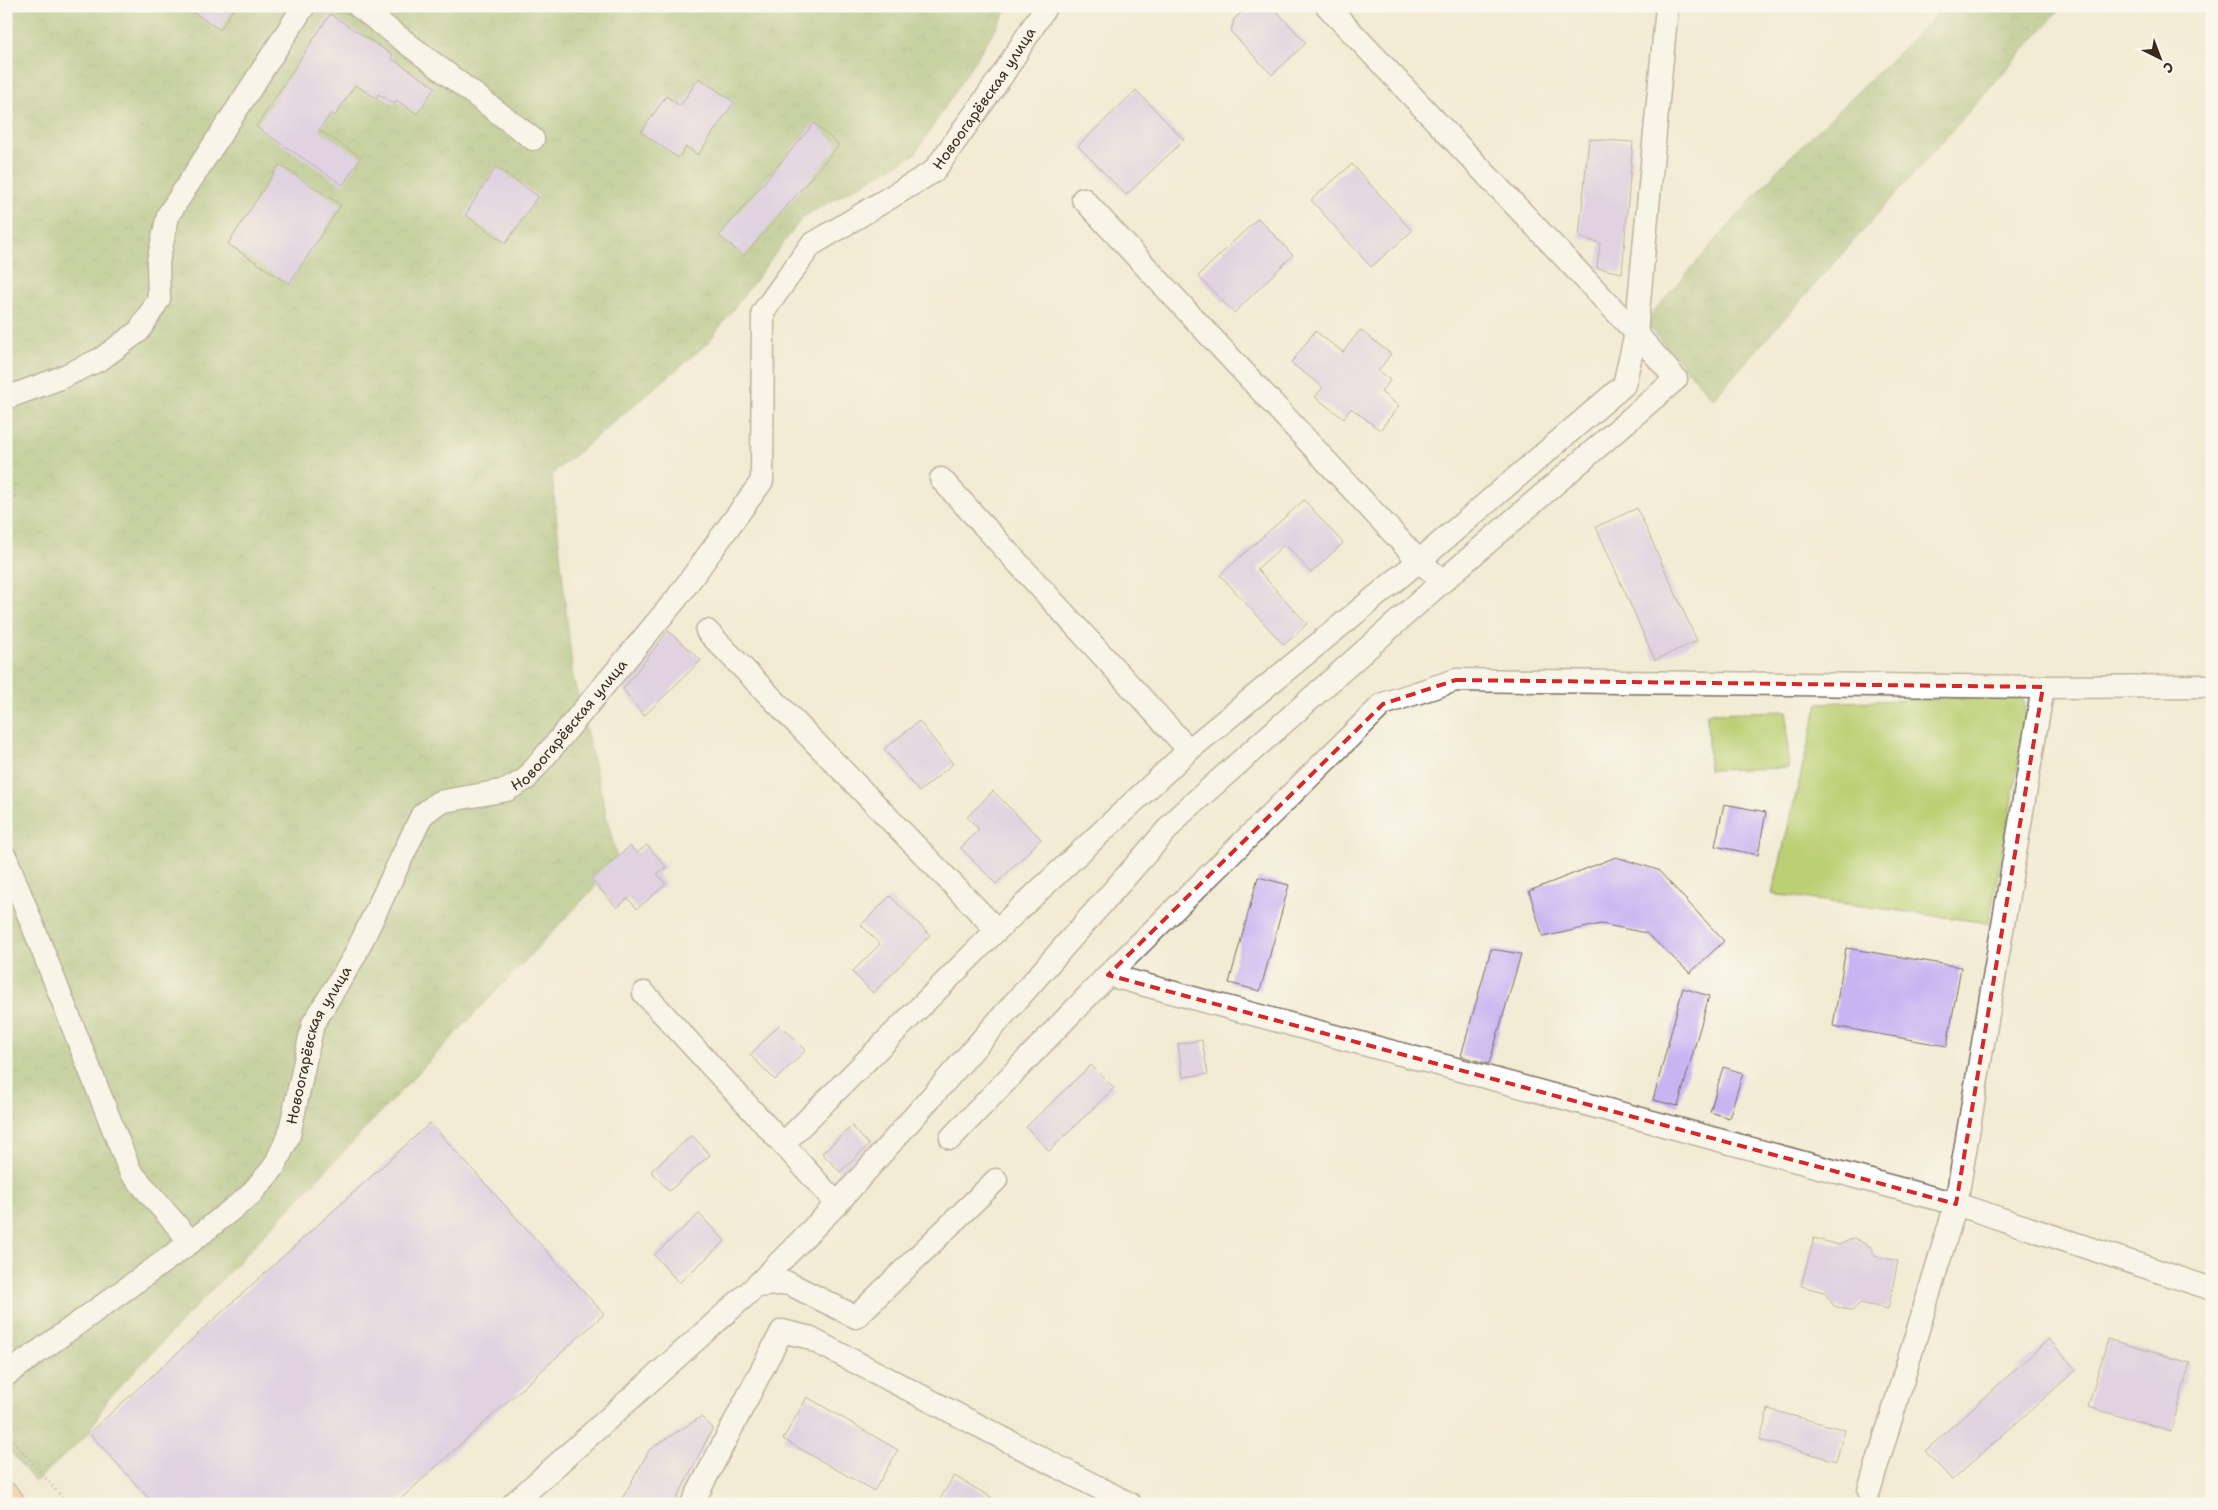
<svg xmlns="http://www.w3.org/2000/svg" width="2218" height="1510" viewBox="0 0 2218 1510" font-family="'Shantell Sans',sans-serif">
	<defs>
		<pattern id="forest-crowns" width="20" height="18" patternUnits="userSpaceOnUse" patternTransform="scale(1.25)"><rect width="20" height="18" fill="#94b265"/><path d="M2 6a3 3 0 1 1 6 0M12 15a3 3 0 1 1 6 0" fill="none" stroke="#7a9153"/></pattern>
	</defs>
	<rect width="100%" height="100%" fill="#fbf7ec"/>
	<filter id="ink" filterUnits="userSpaceOnUse"><feTurbulence type="fractalNoise" baseFrequency=".02" numOctaves="2"/><feDisplacementMap in="SourceGraphic" scale="10" xChannelSelector="R" yChannelSelector="G"/><feConvolveMatrix kernelMatrix="1 2 1 2 8 2 1 2 1" color-interpolation-filters="sRGB"/></filter>
	<filter id="wash" filterUnits="userSpaceOnUse"><feTurbulence type="fractalNoise" baseFrequency=".0096" numOctaves="4" result="noise"/><feDisplacementMap in="SourceGraphic" scale="20" xChannelSelector="R" yChannelSelector="G"/><feGaussianBlur stdDeviation="1.12" result="paint"/><feColorMatrix in="noise" values="0 0 0 0 0 0 0 0 0 0 0 0 0 0 0 0 0 1.4 0 .05"/><feComposite in="paint" operator="in"/></filter>
	<g filter="url(#wash)">
		<rect width="100%" height="100%" fill="#f2ebd4"/>
		<g fill="#bbcf73" stroke="#7b7c48">
			<polygon points="2008,696 2017,696 2024,701 2027,717 1989,923 1772,894 1818,703"/>
			<polygon points="1787,711 1788,768 1709,770 1707,713"/>
		</g>
		<g fill="url(#forest-crowns)" stroke="#686e42">
			<polygon points="6,6 1010,6 915,154 803,217 707,344 552,474 573,676 618,863 108,1399 89,1433 35,1482 6,1446"/>
			<polygon points="1946,6 2063,6 1713,399 1644,322 1783,164"/>
		</g>
		<g id="blocks">
			<g fill="#c9b4f2">
				<polygon points="184,6 235,6 220,30"/>
				<polygon points="1249,6 1272,6 1306,43 1272,75 1231,32 1234,19"/>
				<polygon points="330,14 393,55 391,58 435,87 417,114 396,100 394,104 378,94 376,98 355,85 335,116 331,113 319,130 361,157 343,185 256,127"/>
				<polygon points="699,78 734,102 698,155 686,147 678,158 641,132 666,96 680,106"/>
				<polygon points="1136,90 1184,140 1126,195 1078,146"/>
				<polygon points="814,123 839,145 744,256 719,236"/>
				<polygon points="1589,139 1633,142 1622,273 1597,268 1600,243 1579,237"/>
				<polygon points="1352,164 1412,231 1371,267 1311,200"/>
				<polygon points="279,165 341,205 289,284 228,244"/>
				<polygon points="496,167 538,196 506,243 465,215"/>
				<polygon points="1258,218 1293,255 1234,313 1198,276"/>
				<polygon points="1360,330 1391,354 1378,371 1390,380 1381,392 1399,406 1380,430 1351,408 1344,419 1315,397 1323,387 1291,363 1315,331 1343,352"/>
				<polygon points="6,488 15,497 6,506"/>
				<polygon points="1304,500 1343,543 1311,573 1285,544 1257,569 1307,624 1284,645 1220,575"/>
				<polygon points="1637,508 1697,641 1655,660 1596,527"/>
				<polygon points="668,631 701,660 644,716 623,689"/>
				<polygon points="919,721 953,764 919,792 884,749"/>
				<polygon points="993,791 1041,839 996,884 961,848 979,829 967,817"/>
				<polygon points="1724,804 1766,812 1758,855 1715,846"/>
				<polygon points="647,845 666,867 657,874 666,884 637,909 628,898 617,908 591,879 630,846 637,853"/>
				<polygon points="1616,857 1658,870 1724,941 1690,973 1646,933 1601,924 1543,937 1529,891"/>
				<polygon points="1258,877 1289,885 1260,991 1229,983"/>
				<polygon points="890,896 930,935 873,993 852,972 880,944 861,925"/>
				<polygon points="1846,948 1961,967 1947,1046 1833,1026"/>
				<polygon points="1491,949 1521,954 1489,1064 1461,1056"/>
				<polygon points="1683,988 1709,996 1678,1106 1653,1100"/>
				<polygon points="780,1024 806,1050 775,1080 750,1055"/>
				<polygon points="1202,1040 1208,1074 1183,1077 1178,1044"/>
				<polygon points="1091,1065 1114,1088 1049,1151 1026,1127"/>
				<polygon points="1723,1067 1743,1073 1729,1118 1710,1112"/>
				<polygon points="430,1123 604,1314 395,1504 154,1504 89,1433"/>
				<polygon points="852,1126 869,1145 840,1172 822,1153"/>
				<polygon points="692,1135 710,1155 669,1191 651,1171"/>
				<polygon points="699,1214 725,1241 679,1283 654,1255"/>
				<polygon points="1814,1238 1839,1245 1854,1238 1871,1247 1875,1256 1898,1261 1888,1309 1860,1303 1852,1311 1834,1306 1824,1292 1801,1286"/>
				<polygon points="2049,1339 2076,1370 1952,1480 1925,1451"/>
				<polygon points="2108,1339 2190,1363 2171,1431 2088,1407"/>
				<polygon points="807,1397 898,1450 874,1491 783,1439"/>
				<polygon points="1768,1409 1845,1430 1836,1461 1760,1440"/>
				<polygon points="701,1417 713,1428 674,1504 619,1504 650,1449"/>
				<polygon points="954,1476 1003,1504 937,1504"/>
			</g>
		</g>
	</g>
	<g filter="url(#ink)">
		<use href="#blocks" fill-opacity="0" stroke="#7b6e5e" stroke-width="1"/>
		<g fill="none" stroke-linecap="round" stroke-linejoin="round">
			<defs>
				<g id="minor">
					<polyline points="358,6 533,139"/>
					<polyline points="1327,6 1636,333 1667,6"/>
					<polyline points="6,398 58,379 101,359 139,331 159,299 158,262 168,215 304,6"/>
					<polyline points="941,479 1189,750"/>
					<polyline points="1443,581 1676,379 1636,333"/>
					<polyline points="707,631 997,930"/>
					<polyline points="6,858 130,1171 191,1242"/>
					<polyline points="1108,975 1383,704 1456,680 2043,687 2212,686"/>
					<polyline points="644,993 783,1144 997,930 1189,750 1419,561 1624,385 1636,333"/>
					<polyline points="951,1138 1108,975 1956,1204 2212,1289"/>
					<polyline points="783,1144 837,1204"/>
					<polyline points="756,1286 788,1283 856,1317 996,1180"/>
					<path id="s1" d="M6,1375L191,1242L250,1195L274,1167L289,1135L313,1024L354,957L422,815L439,802L507,790L526,779L677,598L762,481L763,312L811,245L934,171L1003,74L1046,6"/>
					<polyline points="1869,1491 1956,1204 2043,687"/>
					<polyline points="513,1504 756,1286 837,1204 1180,815 1443,581 1419,561 1083,199"/>
					<polyline points="692,1504 782,1331 807,1337 1130,1504"/>
				</g>
				<polyline id="major" points="6,1497 11,1504"/>
			</defs>
			<use href="#minor" stroke="#7b6e5e" stroke-width="25"/>
			<use href="#major" stroke="#7b6e5e" stroke-width="30"/>
			<polyline stroke="#7b6e5e" stroke-width="3" stroke-dasharray="1 4" stroke-linecap="butt" points="6,1433 68,1504"/>
			<use href="#minor" stroke="#fff" stroke-width="22"/>
			<use href="#major" stroke="#f9bd89" stroke-width="28"/>
		</g>
	</g>
	<path d="M0 0H2218V1510H0ZM1456,680L2043,687L1956,1204L1108,975L1383,704Z" fill="#f2ebd4" fill-opacity=".55" fill-rule="evenodd"/>
	<path fill="none" stroke="#d62828" stroke-width="4" stroke-dasharray="10 6" stroke-linejoin="round" d="M1456,680L2043,687L1956,1204L1108,975L1383,704Z"/>
	<g text-anchor="middle" dominant-baseline="central" stroke-width="4" stroke-linejoin="round" paint-order="stroke">
		<g font-size="15" fill="#3b2a1e" stroke="#fbf7ec">
			<text stroke="none"><textPath href="#s1" startOffset="1701">Новоогарёвская улица</textPath></text>
			<text stroke="none"><textPath href="#s1" startOffset="906">Новоогарёвская улица</textPath></text>
			<text stroke="none"><textPath href="#s1" startOffset="471">Новоогарёвская улица</textPath></text>
		</g>
	</g>
	<rect width="2218" height="1510" fill="none" stroke="#fbf7ec" stroke-width="25"/>
	<g transform="translate(2160 58) rotate(138)" stroke="#fbf7ec" stroke-width="4" paint-order="stroke">
	<path d="M0-4L9 19L0 12L-9 19Z" fill="#3b2a1e"/>
	<text y="-8" font-size="14" font-weight="bold" text-anchor="middle" fill="#3b2a1e">С</text>
	</g>
</svg>
